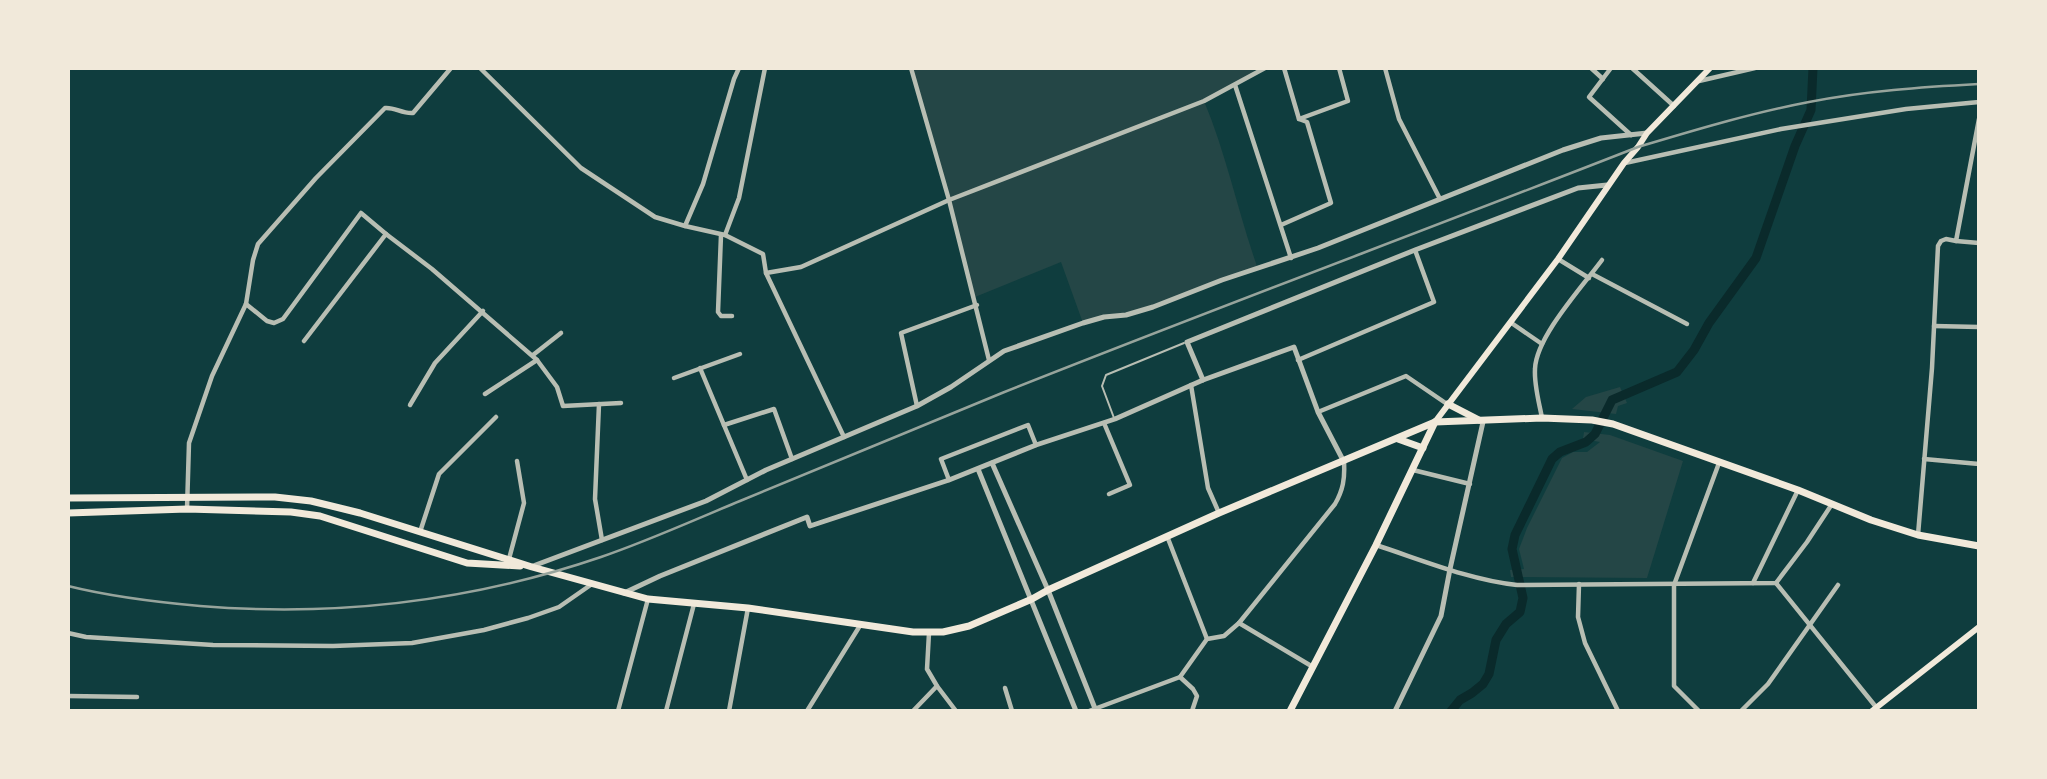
<svg xmlns="http://www.w3.org/2000/svg" width="2047" height="779" viewBox="0 0 2047 779" font-family="Overpass,sans-serif">
	<rect width="100%" height="100%" fill="#0f3d3e"/>
	<g fill="#244646">
		<path d="M911,68H1253L1255,75L1204,101C1227,156 1238,213 1258,269L1155,306L1083,323L1061,262L975,297Z"/>
		<polygon points="1620,387 1627,403 1618,406 1616,414 1572,409 1586,397"/>
		<polygon points="1584,432 1610,435 1683,461 1647,578 1511,577 1510,570 1524,569 1519,549 1527,528 1562,458 1573,452 1587,452 1600,442 1583,439"/>
	</g>
	<g fill="none" stroke-linecap="round" stroke-linejoin="round">
		<polyline stroke="#0a2a2b" stroke-width="9" points="1451,711 1460,700 1472,693 1483,684 1489,674 1496,640 1506,624 1520,612 1523,598 1512,549 1515,535 1552,459 1560,452 1586,442 1595,434 1612,400 1677,372 1694,350 1709,323 1756,258 1795,146 1811,110 1813,68"/>
		<polyline stroke="#b8beb3" stroke-width="2" points="1114,418 1102,386 1106,375 1184,343"/>
		<g stroke="#b8beb3" stroke-width="4.5">
			<polyline points="480,68 581,168 655,217 685,226 725,235 763,254 766,273 844,437"/>
			<polyline points="911,68 949,200 989,360"/>
			<polyline points="1385,68 1399,119 1440,199"/>
			<polyline points="1591,68 1603,79"/>
			<polyline points="1611,68 1589,97 1631,135"/>
			<polyline points="1632,68 1674,106"/>
			<polyline points="1699,81 1755,68"/>
			<polyline points="1235,85 1291,258"/>
			<polyline points="1299,119 1348,101 1339,68"/>
			<polyline points="1625,163 1781,129 1906,109 1979,102"/>
			<polyline points="1281,225 1331,203 1307,122 1299,119 1284,68"/>
			<polyline points="685,226 703,184 734,79 739,68"/>
			<polyline points="721,235 718,312 721,316 732,316"/>
			<polyline points="725,235 739,198 765,68"/>
			<polyline points="1956,241 1979,243"/>
			<polyline points="1558,259 1589,278"/>
			<polyline points="766,273 801,267 949,200 1204,101 1265,68"/>
			<polyline points="1592,274 1687,324"/>
			<polyline points="246,304 267,321 274,323 283,319 361,213 386,234"/>
			<polyline points="1510,322 1542,344"/>
			<polyline points="1934,326 1979,327"/>
			<polyline points="304,341 386,234 432,269 537,360 557,387 563,406 621,403"/>
			<polyline points="533,355 561,333"/>
			<polyline points="1298,360 1434,302 1415,250"/>
			<polyline points="700,368 747,480"/>
			<polyline points="674,378 740,354"/>
			<polyline points="1191,385 1208,488 1219,513"/>
			<polyline points="485,394 537,360"/>
			<polyline points="599,404 595,499 602,540"/>
			<polyline points="410,405 435,363 483,311"/>
			<polyline points="917,406 901,333 977,305"/>
			<polyline points="1318,412 1406,376 1447,404"/>
			<path d="M1542,418C1539,402 1534,385 1535,369C1536,337 1582,287 1602,260"/>
			<polyline points="1104,423 1130,485 1109,494"/>
			<polyline points="724,425 774,409 792,459"/>
			<polyline points="1924,459 1979,464"/>
			<polyline points="1413,470 1470,484"/>
			<polyline points="949,480 941,459 1028,425 1036,445"/>
			<path d="M187,509L189,443L212,376L246,304L253,260L258,244L316,178L385,108C395,107 402,114 413,113L451,68"/>
			<polyline points="420,532 439,474 496,417"/>
			<polyline points="1918,535 1932,368 1938,246 1941,241 1946,239 1956,241 1979,119"/>
			<polyline points="1167,536 1207,639"/>
			<path d="M1376,545C1422,560 1470,580 1517,585L1776,583L1807,542L1832,504"/>
			<polyline points="509,559 524,503 517,461"/>
			<polyline points="1753,583 1798,490"/>
			<polyline points="1776,583 1876,707"/>
			<polyline points="1579,584 1578,617 1585,643 1618,711"/>
			<polyline points="1239,623 1313,667"/>
			<polyline points="68,633 86,637 213,645 333,646 412,643 484,630 528,618 559,607 592,584"/>
			<polyline points="929,633 927,669 937,686 956,711"/>
			<polyline points="1180,677 1193,689 1197,696 1192,711"/>
			<polyline points="1005,688 1012,711"/>
			<polyline points="68,696 137,697"/>
			<polyline points="618,711 648,599"/>
			<polyline points="666,711 694,604"/>
			<polyline points="729,711 748,608"/>
			<polyline points="807,711 861,624"/>
			<polyline points="913,711 937,686"/>
			<path d="M1089,711L1180,677L1207,639L1224,636L1239,623L1335,504C1343,490 1345,479 1344,462"/>
			<polyline points="1699,711 1674,686 1674,585 1719,463"/>
			<polyline points="1741,711 1768,684 1838,585"/>
		</g>
		<g stroke="#b8beb3" stroke-width="5">
			<polyline points="1203,380 1187,342 1415,250 1578,188 1607,185"/>
			<polyline points="992,463 1048,590 1096,711"/>
			<polyline points="978,469 1076,711"/>
			<polyline points="533,566 706,501 766,470 917,406 951,387 1004,351 1083,323 1104,317 1126,315 1153,307 1222,280 1318,248 1563,150 1601,138 1647,133"/>
			<polyline points="624,593 660,576 807,517 810,526 949,480 1036,445 1115,419 1203,380 1294,347 1318,412 1344,462"/>
			<polyline points="1395,711 1441,616 1450,569 1483,422"/>
		</g>
		<g stroke="#f1e9da" stroke-width="6">
			<polyline points="1435,422 1558,259 1624,163 1638,147 1647,133 1710,68"/>
			<polyline points="1872,711 1979,627"/>
		</g>
		<g stroke="#f1e9da" stroke-width="7">
			<polyline points="1448,404 1479,420"/>
			<polyline points="1398,439 1423,448"/>
			<polyline points="68,498 275,497 311,501 360,513 532,567 648,599 748,608 913,632 943,632 969,626 1032,599 1048,590 1219,513 1435,422 1542,418 1592,420 1613,424 1798,490 1871,520 1918,535 1979,546"/>
			<polyline points="68,513 187,509 291,512 320,516 467,563 520,566"/>
			<polyline points="1290,711 1376,545 1435,422"/>
		</g>
		<path stroke="#97a49c" stroke-width="2.5" d="M68,586C112,597 155,602 200,606C336,617 472,601 601,557C648,541 694,520 740,501C828,465 914,429 1002,393C1213,309 1426,230 1638,147C1695,130 1751,113 1809,102C1865,91 1922,87 1979,84"/>
	</g>
	<rect width="2047" height="779" fill="none" stroke="#f1e9da" stroke-width="140"/>
</svg>
